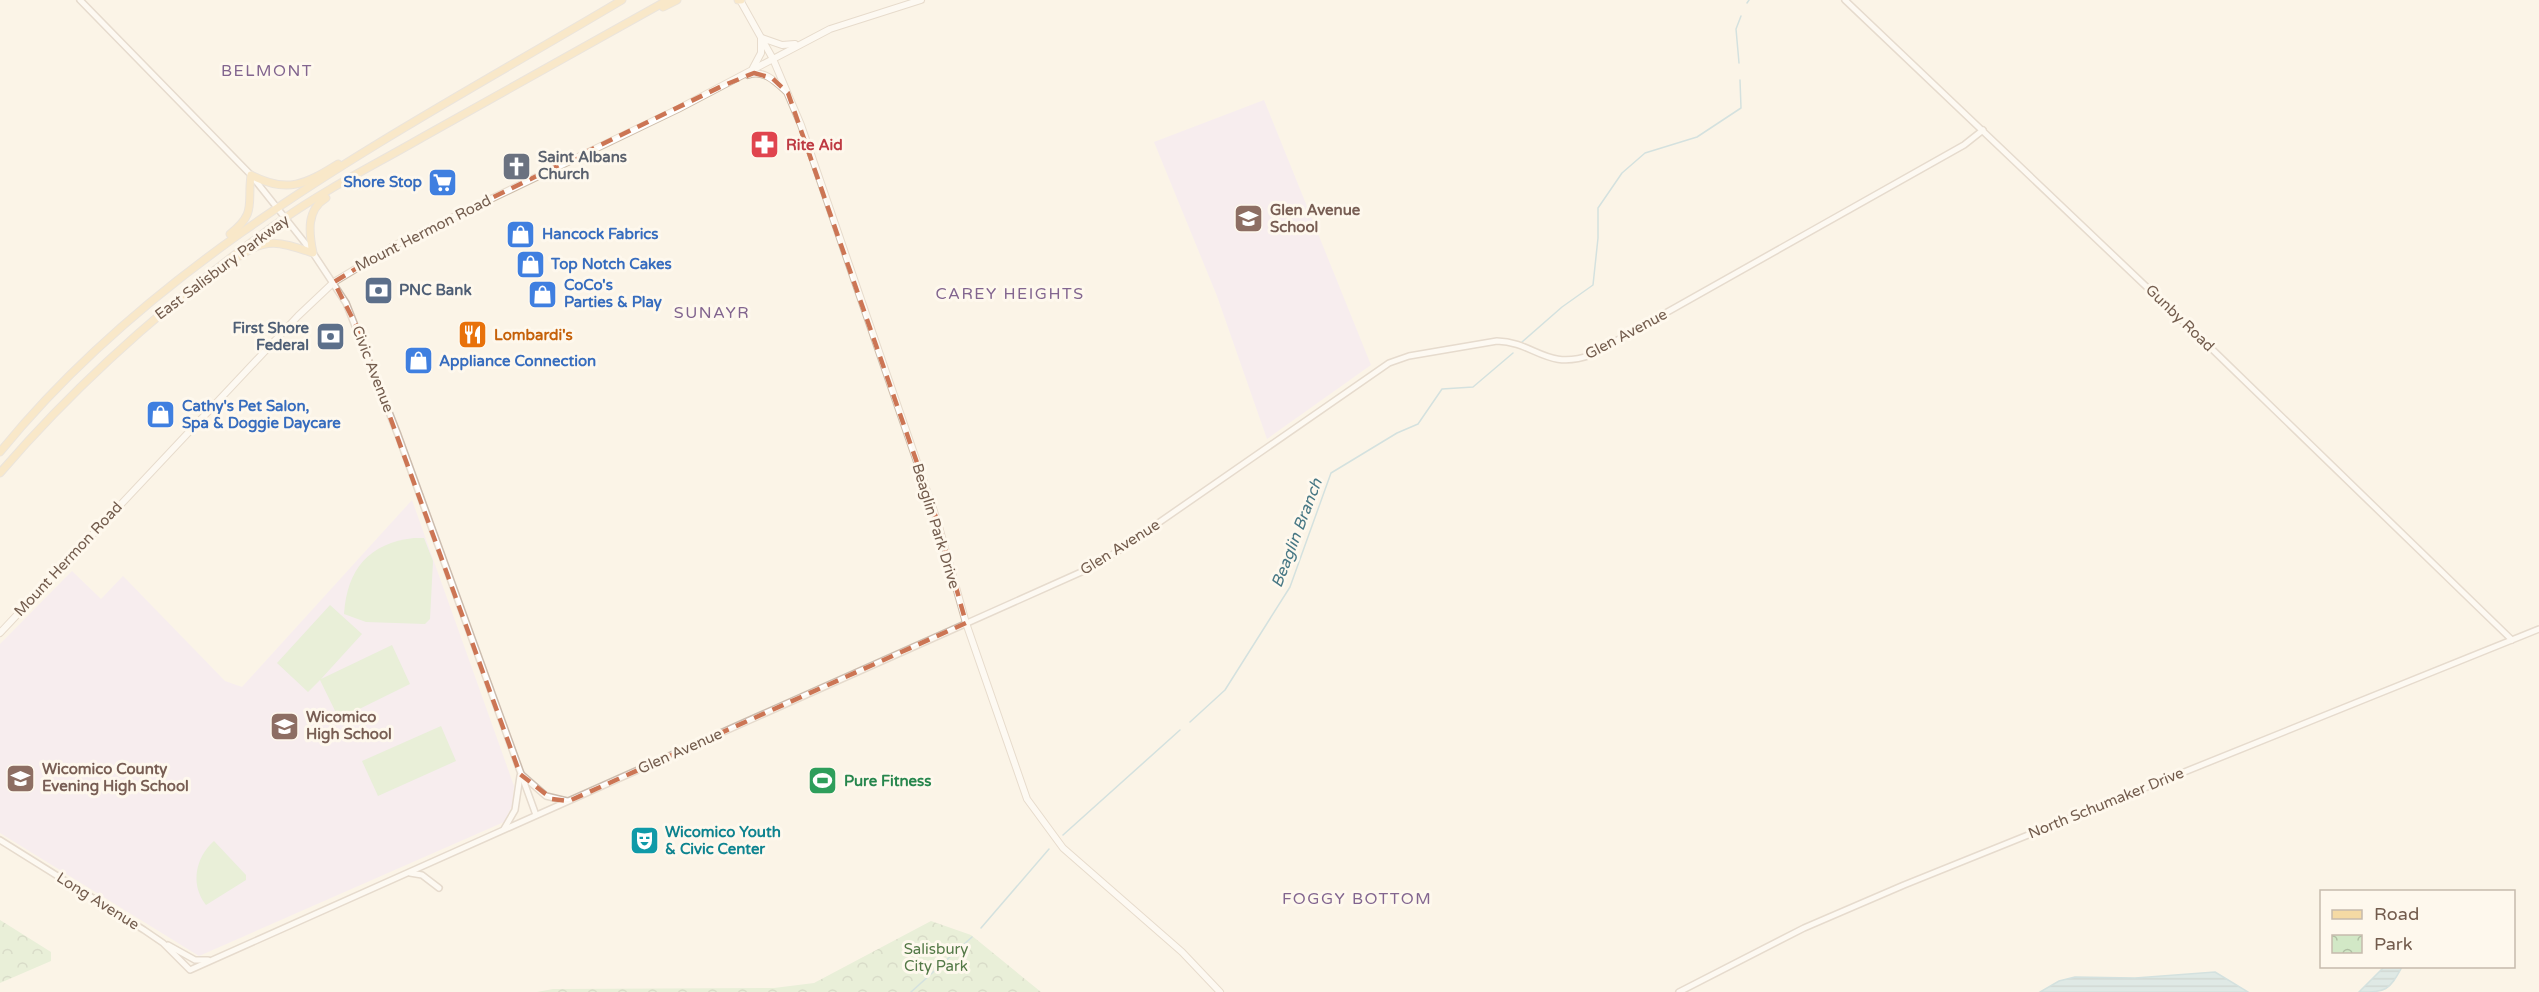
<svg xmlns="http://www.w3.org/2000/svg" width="2539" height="992" viewBox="0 0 2539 992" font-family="'Varela Round',sans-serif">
	<defs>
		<pattern id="park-crowns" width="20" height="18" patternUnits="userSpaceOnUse" patternTransform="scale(1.5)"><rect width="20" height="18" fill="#d2e8c6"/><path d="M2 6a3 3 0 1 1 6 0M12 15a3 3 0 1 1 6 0" fill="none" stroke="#afbfa3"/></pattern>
		<pattern id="water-rules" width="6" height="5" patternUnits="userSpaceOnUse" patternTransform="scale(1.5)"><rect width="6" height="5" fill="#bddce3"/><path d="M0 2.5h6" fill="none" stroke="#9eb6ba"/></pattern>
	</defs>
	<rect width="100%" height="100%" fill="#fbf4e7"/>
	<g fill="#f1e4f7">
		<polygon points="1264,100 1371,365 1267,439 1217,296 1154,142"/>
		<polygon points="412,500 514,786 512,806 504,822 199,956 0,833 0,644 72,571 101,599 123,576 225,681 242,687"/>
	</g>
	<g fill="url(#park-crowns)">
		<polygon points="0,920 51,952 51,961 0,983"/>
		<polygon points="931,921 971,935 1041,992 537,992 553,989 774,988 814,983"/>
	</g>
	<g fill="#d2e8c6">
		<path d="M414,538H424L433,561L430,619L425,624L366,622L344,614C347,569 369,543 414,538Z"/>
		<polygon points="330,605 362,634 321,679 392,645 410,684 339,719 320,680 308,692 277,663"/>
		<polygon points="441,726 456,761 378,796 362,761"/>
		<path d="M214,841L246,875V880L206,905C190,885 195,858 214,841Z"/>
	</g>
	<g fill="url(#water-rules)" stroke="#a4cbd4" stroke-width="1.5">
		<path d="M2385,966L2402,967C2389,991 2386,992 2359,992Z"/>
		<polygon points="2215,972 2248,992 2040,992 2059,981 2075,977 2135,978"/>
	</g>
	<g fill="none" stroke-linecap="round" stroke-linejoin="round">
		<g stroke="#a4cbd4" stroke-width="1.5">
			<polyline points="1747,3 1749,0"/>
			<polyline points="1739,63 1736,29 1741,16"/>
			<polyline points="1522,342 1562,307 1593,285 1598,238 1598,208 1622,173 1645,153 1697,137 1741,108 1740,80"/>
			<polyline points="1190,722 1225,690 1290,587 1331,473 1397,433 1418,424 1442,389 1473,387 1513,353"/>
			<polyline points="1063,835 1180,730"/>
			<polyline points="981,928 1049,849"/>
			<polyline points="911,992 972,937"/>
		</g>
		<defs>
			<g id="tertiary">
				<polyline points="80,0 251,175 313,253 346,303 398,435 536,815"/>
				<polyline points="1845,0 2215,352 2512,640"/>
				<polyline points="522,775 546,796 567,801"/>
				<polyline points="504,829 515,810 520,776"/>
				<path d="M0,840L144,930L163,943L190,970L1088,569L1115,553L1389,363L1409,356L1497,341C1535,342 1546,371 1591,355L1964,145L1983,130"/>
				<polyline points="410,873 422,875 439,888"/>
				<polyline points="168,945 195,960 208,960"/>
				<polyline points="1679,992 1804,928 1904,885 2539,629"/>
			</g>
			<g id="secondary">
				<polyline points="740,0 773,59 801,125 938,523 966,623 1027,799 1063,848 1182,952 1220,992"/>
				<polyline points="762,38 782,45 795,44"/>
				<polyline points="753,68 761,53 761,38"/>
				<path d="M748,75C763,69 775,81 786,91"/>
				<polyline points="0,633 298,316 334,282 395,245 678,109 830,29 921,0"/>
			</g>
			<g id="primary">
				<polyline points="738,0 741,0"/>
				<polyline points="663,7 677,0"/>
				<path d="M230,234C257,213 247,204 251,175C287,194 306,184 338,164"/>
				<path d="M240,256C267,236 283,243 313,253C309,233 306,210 326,198"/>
				<path d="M0,452C164,250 402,131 622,0"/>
				<path d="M0,473C83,376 178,294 282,220C326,189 376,164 423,137C504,91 586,46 668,0"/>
			</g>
		</defs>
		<use href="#tertiary" stroke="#ccbcae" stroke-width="8"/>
		<use href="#secondary" stroke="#cebdab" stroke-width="8"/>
		<use href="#primary" stroke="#d8d1cd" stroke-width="9"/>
		<use href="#tertiary" stroke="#fff" stroke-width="5"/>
		<use href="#secondary" stroke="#fff" stroke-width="6"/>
		<use href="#primary" stroke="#f5daa4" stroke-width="7"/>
	</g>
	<path d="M0 0H2539V992H0ZM754,73L772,78L788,93L938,523L966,623L569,801L552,799L520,774L358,329L334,282L395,245L722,86Z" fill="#fbf4e7" fill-opacity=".55" fill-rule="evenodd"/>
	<path fill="none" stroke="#cc7554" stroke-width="4.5" stroke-dasharray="12 8" stroke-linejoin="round" d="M754,73L772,78L788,93L938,523L966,623L569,801L552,799L520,774L358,329L334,282L395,245L722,86Z"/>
	<defs>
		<symbol id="pharmacy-square" viewBox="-11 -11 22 22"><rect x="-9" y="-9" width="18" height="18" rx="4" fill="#e0444e" stroke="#fef8ed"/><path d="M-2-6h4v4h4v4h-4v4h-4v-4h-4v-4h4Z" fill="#fff"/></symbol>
		<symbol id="church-square" viewBox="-11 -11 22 22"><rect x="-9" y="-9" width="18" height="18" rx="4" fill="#6b7280" stroke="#fef8ed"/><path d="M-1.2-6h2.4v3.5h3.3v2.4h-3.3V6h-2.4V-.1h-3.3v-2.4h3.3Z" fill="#fff"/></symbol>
		<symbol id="supermarket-square" viewBox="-11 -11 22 22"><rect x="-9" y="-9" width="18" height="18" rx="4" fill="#3f7fe0" stroke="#fef8ed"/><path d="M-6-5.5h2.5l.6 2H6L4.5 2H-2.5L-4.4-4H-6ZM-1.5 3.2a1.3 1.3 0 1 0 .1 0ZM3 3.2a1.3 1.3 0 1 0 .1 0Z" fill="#fff"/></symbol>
		<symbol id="school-square" viewBox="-11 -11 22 22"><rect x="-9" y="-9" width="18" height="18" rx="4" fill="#8d6e63" stroke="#fef8ed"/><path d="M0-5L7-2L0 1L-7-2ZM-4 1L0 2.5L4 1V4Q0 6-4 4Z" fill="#fff"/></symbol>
		<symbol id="shop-square" viewBox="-11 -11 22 22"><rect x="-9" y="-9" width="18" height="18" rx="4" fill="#3f7fe0" stroke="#fef8ed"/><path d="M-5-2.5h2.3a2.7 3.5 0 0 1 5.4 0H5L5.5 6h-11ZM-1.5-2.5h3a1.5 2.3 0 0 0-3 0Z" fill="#fff"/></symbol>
		<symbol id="bank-square" viewBox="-11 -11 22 22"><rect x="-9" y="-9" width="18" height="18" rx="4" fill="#5c6f8a" stroke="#fef8ed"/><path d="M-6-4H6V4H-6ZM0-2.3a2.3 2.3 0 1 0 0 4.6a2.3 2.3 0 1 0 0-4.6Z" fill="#fff"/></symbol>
		<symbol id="restaurant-square" viewBox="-11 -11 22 22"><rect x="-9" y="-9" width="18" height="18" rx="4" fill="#e8710a" stroke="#fef8ed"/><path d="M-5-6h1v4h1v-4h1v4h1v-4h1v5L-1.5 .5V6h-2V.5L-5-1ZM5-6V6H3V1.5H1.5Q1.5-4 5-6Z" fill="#fff"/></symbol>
		<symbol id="stadium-square" viewBox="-11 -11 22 22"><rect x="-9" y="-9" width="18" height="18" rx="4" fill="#2e9e5b" stroke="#fef8ed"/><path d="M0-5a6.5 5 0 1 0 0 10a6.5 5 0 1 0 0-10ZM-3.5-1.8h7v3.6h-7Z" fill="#fff"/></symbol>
		<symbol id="theatre-square" viewBox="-11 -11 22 22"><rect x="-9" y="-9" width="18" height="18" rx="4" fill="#0f9aa8" stroke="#fef8ed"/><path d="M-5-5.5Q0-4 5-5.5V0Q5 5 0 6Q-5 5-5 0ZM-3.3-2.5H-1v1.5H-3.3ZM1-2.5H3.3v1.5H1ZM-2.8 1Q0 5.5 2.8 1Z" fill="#fff"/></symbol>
	</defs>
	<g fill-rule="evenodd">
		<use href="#pharmacy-square" x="748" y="128" width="33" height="33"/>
		<use href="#church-square" x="500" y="150" width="33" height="33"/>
		<use href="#supermarket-square" x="426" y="166" width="33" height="33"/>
		<use href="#school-square" x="1232" y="202" width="33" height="33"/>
		<use href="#shop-square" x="504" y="218" width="33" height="33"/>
		<use href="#shop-square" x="514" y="248" width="33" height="33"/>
		<use href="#bank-square" x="362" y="274" width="33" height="33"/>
		<use href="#shop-square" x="526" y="278" width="33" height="33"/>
		<use href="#restaurant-square" x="456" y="318" width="33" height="33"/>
		<use href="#bank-square" x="314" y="320" width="33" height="33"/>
		<use href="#shop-square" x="402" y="344" width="33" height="33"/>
		<use href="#shop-square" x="144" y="398" width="33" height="33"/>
		<use href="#school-square" x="268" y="710" width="33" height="33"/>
		<use href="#school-square" x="4" y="762" width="33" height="33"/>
		<use href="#stadium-square" x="806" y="764" width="33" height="33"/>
		<use href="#theatre-square" x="628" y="824" width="33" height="33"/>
	</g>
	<g text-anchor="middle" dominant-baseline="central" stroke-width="6" stroke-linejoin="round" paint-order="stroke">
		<g font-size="15" font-weight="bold" fill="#be3a42" stroke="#fef8ed" text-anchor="start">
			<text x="786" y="145">Rite Aid</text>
		</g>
		<g font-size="15" font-weight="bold" fill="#5b616d" stroke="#fef8ed" text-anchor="start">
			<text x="538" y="157">Saint Albans<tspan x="538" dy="17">Church</tspan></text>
		</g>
		<g font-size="15" font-weight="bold" fill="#366cbe" stroke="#fef8ed" text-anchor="start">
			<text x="422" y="182" text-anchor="end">Shore Stop</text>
			<text x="542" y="234">Hancock Fabrics</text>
			<text x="551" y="264">Top Notch Cakes</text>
			<text x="564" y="285">CoCo's<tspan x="564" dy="17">Parties &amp; Play</tspan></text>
			<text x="439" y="361">Appliance Connection</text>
			<text x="182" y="406">Cathy's Pet Salon,<tspan x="182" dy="17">Spa &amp; Doggie Daycare</tspan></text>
		</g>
		<g font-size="15" font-weight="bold" fill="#785e54" stroke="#fef8ed" text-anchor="start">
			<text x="1270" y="210">Glen Avenue<tspan x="1270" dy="17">School</tspan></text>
			<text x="306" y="717">Wicomico<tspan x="306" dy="17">High School</tspan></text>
			<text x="42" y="769">Wicomico County<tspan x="42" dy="17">Evening High School</tspan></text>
		</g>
		<g font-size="15" fill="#735c4d" stroke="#fef8ed">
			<text transform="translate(423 233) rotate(-27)">Mount Hermon Road</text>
			<text transform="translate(222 267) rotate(-37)">East Salisbury Parkway</text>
			<text transform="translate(2180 318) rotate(44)">Gunby Road</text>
			<text transform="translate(1626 334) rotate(-28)">Glen Avenue</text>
			<text transform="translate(373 369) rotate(69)">Civic Avenue</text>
			<text transform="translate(936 526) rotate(73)">Beaglin Park Drive</text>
			<text transform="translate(1120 547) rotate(-32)">Glen Avenue</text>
			<text transform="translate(68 559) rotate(-47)">Mount Hermon Road</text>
			<text transform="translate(680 751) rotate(-24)">Glen Avenue</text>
			<text transform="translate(2106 803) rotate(-22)">North Schumaker Drive</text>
			<text transform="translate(98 901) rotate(32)">Long Avenue</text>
		</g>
		<g font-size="15" font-weight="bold" fill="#4e5e75" stroke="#fef8ed" text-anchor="start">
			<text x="399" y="290">PNC Bank</text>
			<text x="309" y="328" text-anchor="end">First Shore<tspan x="309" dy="17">Federal</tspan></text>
		</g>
		<g font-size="15" font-weight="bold" fill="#c56008" stroke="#fef8ed" text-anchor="start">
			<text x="494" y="335">Lombardi's</text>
		</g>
		<g font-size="15" font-weight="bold" fill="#27864d" stroke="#fef8ed" text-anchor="start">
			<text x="844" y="781">Pure Fitness</text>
		</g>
		<g font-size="15" font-weight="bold" fill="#0d838f" stroke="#fef8ed" text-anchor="start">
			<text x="665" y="832">Wicomico Youth<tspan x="665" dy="17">&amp; Civic Center</tspan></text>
		</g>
		<g font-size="15" fill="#537846" stroke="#fef8ed">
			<text x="936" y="949">Salisbury<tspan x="936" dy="17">City Park</tspan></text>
		</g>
		<g font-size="16" letter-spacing="1.5" fill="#82658f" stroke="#fef8ed">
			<text x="267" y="71">BELMONT</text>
			<text x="1010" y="294">CAREY HEIGHTS</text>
			<text x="712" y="313">SUNAYR</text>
			<text x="1357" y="899">FOGGY BOTTOM</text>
		</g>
		<g font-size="16" font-style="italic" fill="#487885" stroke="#fef8ed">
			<text transform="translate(1297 533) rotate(-69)">Beaglin Branch</text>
		</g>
	</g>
	<rect x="2320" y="890" width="195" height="78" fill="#fef8ed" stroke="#c6baad" stroke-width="1.5"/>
	<rect x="2332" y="910" width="30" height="9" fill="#f5daa4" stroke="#c6baad" stroke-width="1.5"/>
	<text x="2374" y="920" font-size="18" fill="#735c4d">Road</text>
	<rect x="2332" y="935" width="30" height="18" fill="url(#park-crowns)" stroke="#c6baad" stroke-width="1.5"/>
	<text x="2374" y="950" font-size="18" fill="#735c4d">Park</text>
</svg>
